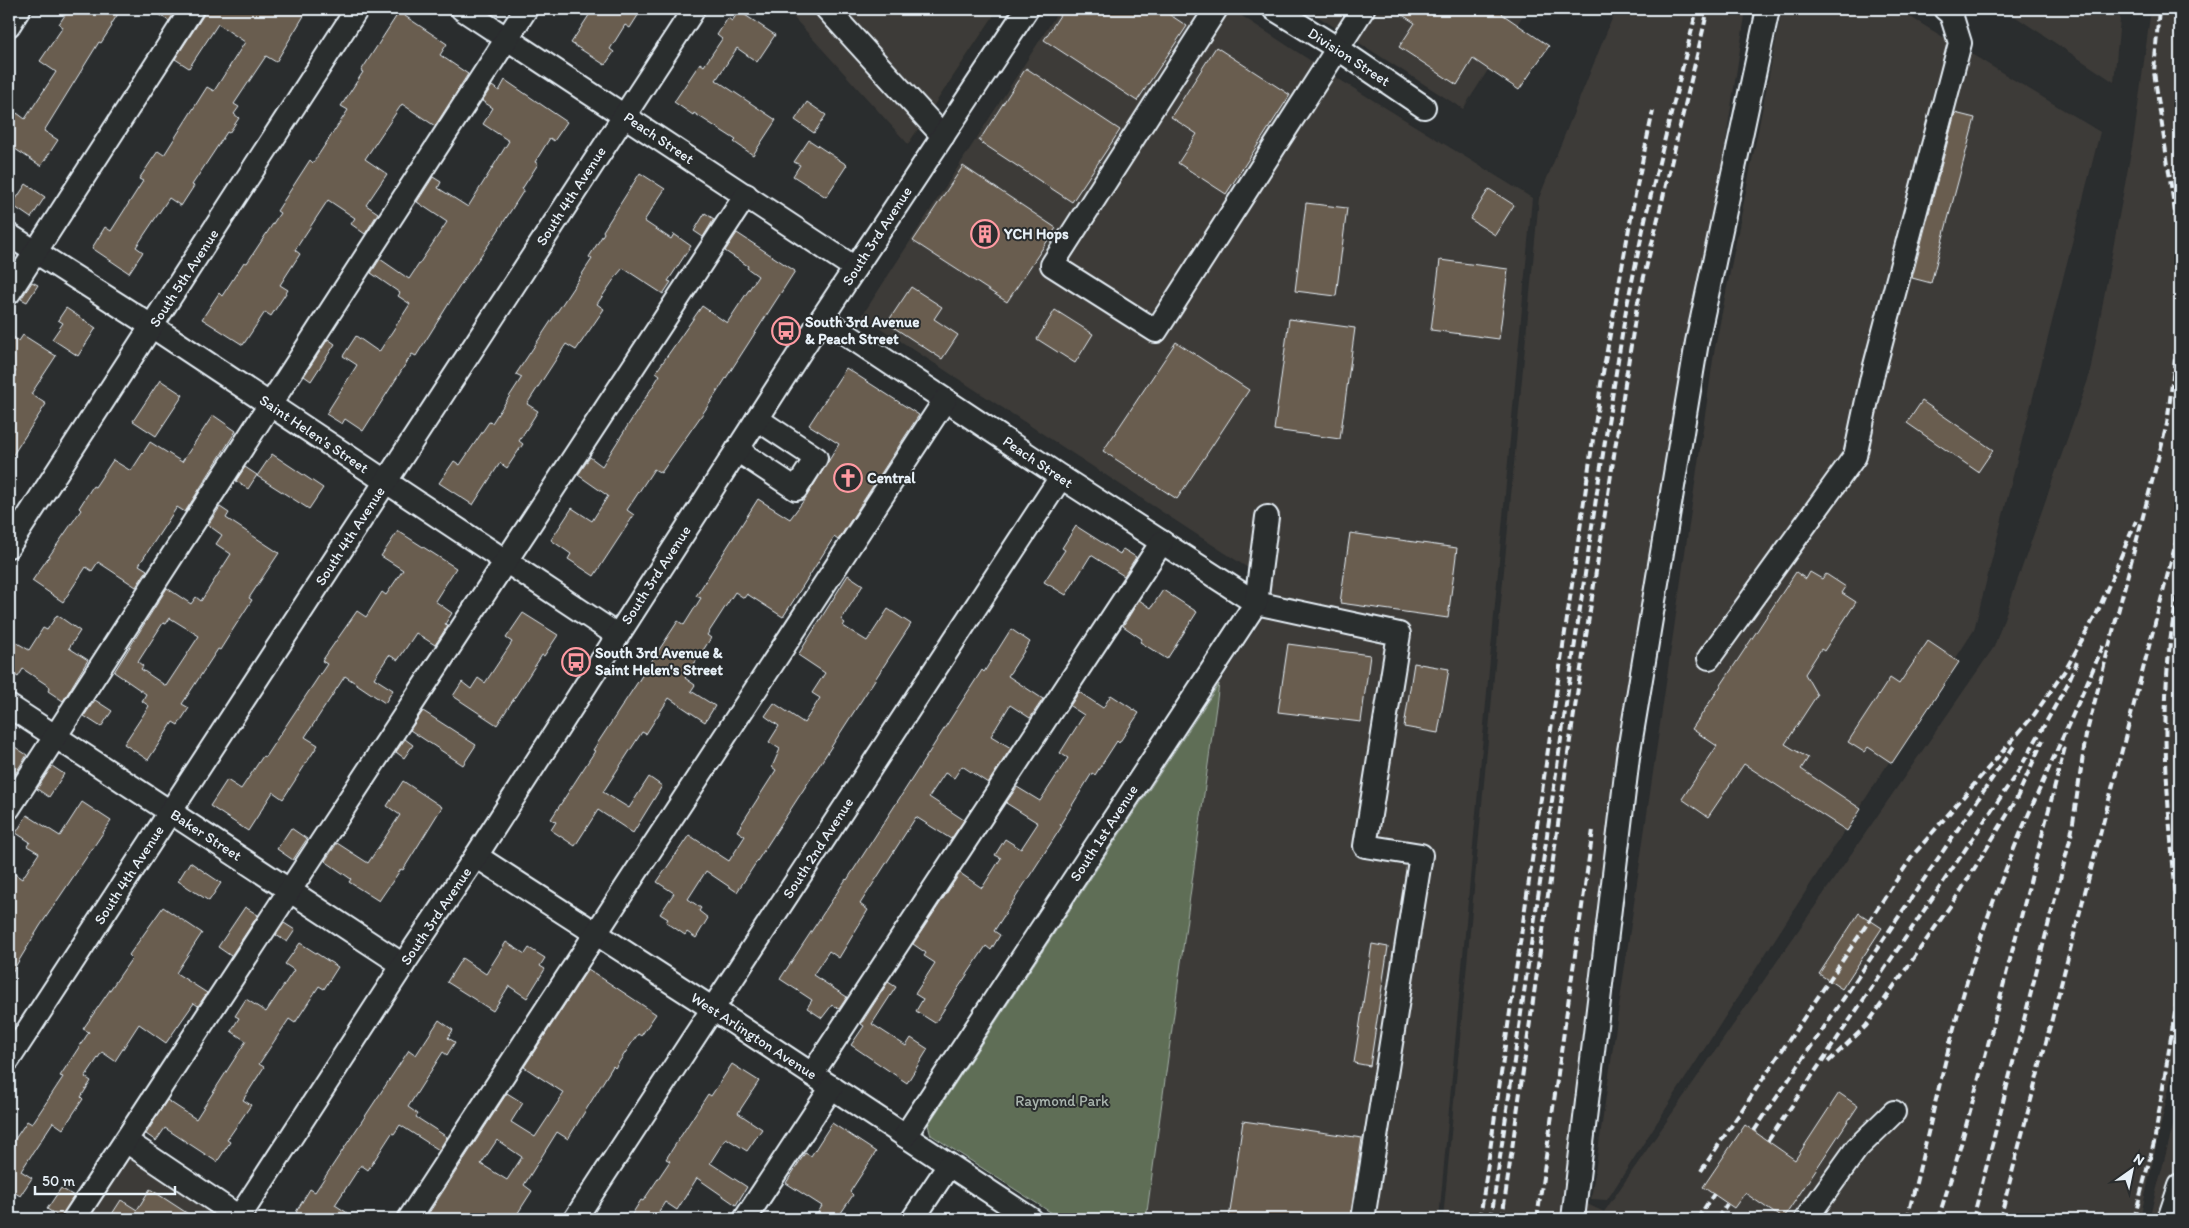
<svg xmlns="http://www.w3.org/2000/svg" width="2189" height="1228" viewBox="0 0 2189 1228" font-family="Itim,sans-serif">
	<rect width="100%" height="100%" fill="#2a2d2e"/>
	<filter id="ink" filterUnits="userSpaceOnUse"><feTurbulence type="fractalNoise" baseFrequency=".02" numOctaves="2"/><feDisplacementMap in="SourceGraphic" scale="10" xChannelSelector="R" yChannelSelector="G"/><feConvolveMatrix kernelMatrix="1 2 1 2 8 2 1 2 1" color-interpolation-filters="sRGB"/></filter>
	<g filter="url(#ink)">
		<g fill="#3d3b38">
			<polygon points="786,9 998,9 908,144"/>
			<polygon points="1060,9 1231,9 1345,83 1532,198 1439,1219 1146,1219 1219,684 1263,617 1268,581 862,316"/>
			<polygon points="1306,9 1527,9 1463,109"/>
			<polygon points="1616,9 1746,9 1566,1194 1604,1212 1994,647 2089,377 2134,136 2151,9 2180,9 2180,666 2177,695 2180,757 2180,1038 2140,1219 1443,1219 1539,198"/>
			<polygon points="1782,9 1897,9 2100,132 1974,630 1607,1200 1591,1199 1714,353"/>
			<polygon points="2004,9 2121,9 2114,82"/>
			<polygon points="2180,1099 2180,1219 2149,1219"/>
			<polygon points="139,1136 227,1194 209,1219 83,1219"/>
		</g>
		<polygon fill="#5f6e56" stroke="#a4b0a7" points="1219,684 1146,1219 1061,1219 931,1135 928,1125"/>
		<g fill="#695d50" stroke="#e8f1f8" fill-rule="evenodd">
			<polygon points="69,9 121,9 111,25 112,26 101,43 99,42 44,131 58,140 41,166 9,145 9,125 17,113 25,119 56,72 40,61 63,27 59,24"/>
			<polygon points="151,9 177,9 169,21"/>
			<polygon points="205,9 308,9 276,62 266,56 234,104 239,107 234,114 239,118 229,133 227,132 192,185 194,186 181,206 169,198 136,247 143,252 129,273 92,248 105,227 111,231 143,181 139,179 158,151 164,155 207,87 214,91 245,42 218,24 189,68 175,59 203,16"/>
			<polygon points="593,9 642,9 630,28 625,25 610,49 614,52 605,65 571,43"/>
			<polygon points="1064,9 1161,9 1187,26 1137,101 1044,40"/>
			<polygon points="1393,9 1506,9 1502,14 1549,46 1519,90 1473,59 1457,85 1399,47 1415,23"/>
			<polygon points="739,11 775,35 757,62 737,48 716,80 776,120 753,155 734,142 736,140 694,113 693,115 674,102 700,63 704,66 722,39 717,35 728,18 732,21"/>
			<polygon points="399,12 447,44 440,55 468,74 435,126 402,104 365,159 387,174 366,205 378,213 365,234 351,224 355,218 328,200 295,250 300,254 280,285 288,290 271,316 265,312 243,345 202,319 219,293 222,296 244,262 247,263 280,213 277,211 310,160 313,163 348,110 341,106 363,72 361,71"/>
			<polygon points="1216,47 1290,95 1226,194 1178,163 1197,134 1171,117"/>
			<polygon points="1026,68 1120,130 1072,202 979,141"/>
			<polygon points="505,80 567,122 554,141 550,138 535,162 538,164 522,189 524,190 496,234 463,281 416,356 412,354 363,431 345,419 342,424 326,414 357,365 343,356 356,336 379,352 410,304 398,296 400,293 371,273 380,259 409,279 447,222 417,202 433,177 441,182 438,188 468,207 509,141 483,124 493,108 482,101 492,86 499,91"/>
			<polygon points="807,102 826,115 814,133 795,120"/>
			<polygon points="1955,113 1975,118 1931,283 1912,278"/>
			<polygon points="809,140 847,165 826,197 793,176 800,165 794,162"/>
			<polygon points="963,166 1056,228 1007,302 913,241"/>
			<polygon points="640,173 665,189 644,221 671,239 674,234 691,246 668,281 671,282 663,294 623,268 617,275 597,304 604,309 576,350 566,344 527,404 538,411 519,441 523,444 507,468 500,463 473,505 439,483 454,461 460,465 489,422 492,423 522,377 516,374 592,259 589,257 604,233 603,231"/>
			<polygon points="26,184 45,197 31,218 12,205"/>
			<polygon points="1489,189 1514,205 1495,235 1470,219"/>
			<polygon points="1306,203 1347,208 1336,296 1295,291"/>
			<polygon points="705,213 714,219 703,237 694,231"/>
			<polygon points="737,233 795,271 708,406 661,473 654,469 627,510 634,515 594,576 568,559 571,554 551,540 572,508 592,521 608,496 578,475 590,457 602,466 660,375 656,372 702,306 727,323 758,276 747,268 748,266 725,251"/>
			<polygon points="1440,260 1508,269 1499,339 1431,330"/>
			<polygon points="32,282 38,285 27,302 21,299"/>
			<polygon points="911,287 942,307 934,319 958,335 942,359 887,323"/>
			<polygon points="66,308 96,328 78,356 52,339 63,323 58,320"/>
			<polygon points="1055,310 1093,334 1075,363 1037,339"/>
			<polygon points="1289,319 1355,328 1340,439 1274,430"/>
			<polygon points="9,334 19,341 23,335 56,356 31,394 46,404 9,461 9,381 16,371 9,366"/>
			<polygon points="328,339 335,344 311,381 304,376"/>
			<polygon points="1176,342 1249,390 1177,499 1103,451"/>
			<polygon points="846,368 919,415 838,540 834,537 783,617 747,594 744,598 735,592 707,635 711,638 685,678 695,685 691,691 715,706 705,722 669,698 646,734 642,732 603,792 629,808 649,777 662,786 633,833 598,810 575,846 551,830 556,822 551,819 595,751 593,750 678,621 684,625 701,598 696,596 758,499 790,519 807,496 839,444 809,425"/>
			<polygon points="160,380 183,395 156,436 133,421"/>
			<polygon points="1922,401 1993,450 1978,472 1907,423"/>
			<polygon points="213,415 236,431 185,512 177,507 139,565 147,570 136,587 98,562 92,571 86,567 63,602 32,581 81,510 79,508 93,486 95,487 113,460 131,471 150,442 182,462"/>
			<polygon points="272,454 323,488 309,509 257,476"/>
			<polygon points="245,467 257,475 248,489 236,481"/>
			<path d="M220,507L229,513L226,518L279,553L249,598L252,600L232,631L220,650L218,649L182,704L189,708L178,725L173,722L148,760L124,744L149,706L142,701L146,694L114,672L167,588L191,604L196,597L201,601L231,554L216,544L222,535L208,525ZM170,618L199,636L166,686L141,669L143,666L138,662L163,623L166,624Z"/>
			<polygon points="1076,526 1120,554 1123,549 1136,557 1124,576 1091,555 1066,595 1044,582 1065,550 1062,548"/>
			<polygon points="398,531 456,568 435,601 452,613 445,624 448,625 435,645 416,633 398,660 389,655 374,678 393,690 385,703 345,676 305,737 318,745 283,799 273,792 248,831 210,806 227,780 241,789 263,756 265,757 327,664 322,661 357,611 366,617 382,592 386,595 403,570 381,556"/>
			<polygon points="1350,533 1457,548 1448,618 1340,603"/>
			<polygon points="1796,572 1806,579 1810,572 1822,579 1826,574 1846,587 1842,593 1856,602 1824,651 1821,649 1805,674 1817,695 1785,744 1808,758 1801,769 1861,809 1847,831 1744,764 1708,817 1682,799 1717,746 1692,729"/>
			<polygon points="848,575 863,585 841,620 845,623 843,626 867,641 888,609 911,624 737,892 706,871 688,899 701,908 699,911 708,918 696,938 687,932 685,935 666,922 668,919 660,914 674,893 657,882 689,835 729,861 745,836 737,831 776,770 772,767 780,749 769,742 779,726 765,716 774,703 804,723 820,698 812,693 825,673 798,655"/>
			<polygon points="1163,590 1197,612 1167,659 1140,642 1142,639 1123,626 1139,600 1151,608"/>
			<polygon points="523,613 558,635 544,656 542,655 497,725 453,696 462,682 471,689 478,678 485,683 512,642 506,638"/>
			<polygon points="57,615 80,631 69,648 88,660 63,701 48,691 50,687 23,669 18,677 9,671 9,638 29,650 43,628 47,630"/>
			<polygon points="1011,629 1030,642 1008,676 1043,699 1030,718 1010,705 991,736 1011,748 988,783 962,766 954,778 945,773 929,797 964,820 951,839 916,817 860,904 868,910 839,958 829,951 813,975 847,997 839,1009 832,1005 822,1018 807,1008 812,1000 780,979 846,879 847,880 962,701 982,670 984,672"/>
			<polygon points="1928,641 1959,662 1892,763 1868,747 1864,752 1848,742 1890,678 1899,684"/>
			<polygon points="1288,644 1370,655 1361,722 1278,712"/>
			<polygon points="1414,663 1449,669 1438,733 1404,727"/>
			<polygon points="1079,692 1103,708 1111,695 1139,713 1119,743 1117,741 1095,775 1092,773 1060,825 1062,826 994,931 1000,935 991,950 986,946 935,1023 916,1011 923,999 915,994 935,963 924,956 926,953 913,944 960,873 982,888 1001,858 995,855 1005,839 1021,849 1038,823 1006,803 1017,787 1040,801 1068,758 1060,753 1084,715 1070,706"/>
			<polygon points="95,700 112,711 101,727 84,716"/>
			<polygon points="423,711 476,745 463,765 410,730"/>
			<polygon points="405,739 413,745 404,758 396,752"/>
			<polygon points="15,747 27,755 15,774 9,770 9,757"/>
			<polygon points="52,766 64,774 49,797 37,789"/>
			<polygon points="403,781 442,807 403,870 401,869 379,901 349,882 351,879 325,861 337,843 368,863 400,815 387,806"/>
			<polygon points="82,802 111,821 40,926 9,977 9,870 22,879 39,853 27,846 30,842 16,833 27,815 60,836"/>
			<polygon points="291,828 307,839 293,860 277,849"/>
			<polygon points="190,862 221,883 209,901 178,881"/>
			<polygon points="163,907 202,933 176,973 207,993 198,1006 194,1003 166,1043 139,1024 115,1061 102,1052 85,1077 91,1081 81,1097 83,1099 63,1129 53,1122 21,1171 32,1178 20,1196 9,1189 9,1148 27,1121 32,1124 63,1077 60,1076 89,1032 83,1029 132,958 129,955"/>
			<polygon points="245,907 258,915 231,956 218,947"/>
			<polygon points="1859,913 1882,928 1842,989 1819,974"/>
			<polygon points="284,923 295,930 287,942 276,935"/>
			<polygon points="506,942 525,954 529,948 545,958 540,966 545,969 527,998 509,986 493,1011 447,982 462,958 486,974"/>
			<polygon points="300,943 338,967 324,989 319,986 295,1023 289,1019 259,1064 264,1067 243,1100 251,1105 227,1140 230,1142 217,1162 165,1128 156,1141 146,1134 167,1100 196,1119 246,1041 231,1031 239,1018 235,1016 246,999 266,1012 294,970 285,964"/>
			<polygon points="1372,944 1388,947 1370,1066 1354,1063"/>
			<path d="M588,969L656,1014L641,1036L638,1034L615,1068L613,1066L568,1139L557,1132L524,1185L532,1191L514,1219H425L507,1093L523,1103L511,1122L535,1137L564,1093L524,1067ZM497,1140L522,1157L507,1180L481,1164Z"/>
			<polygon points="888,982 896,987 872,1024 906,1046 911,1038 928,1049 907,1083 851,1045 864,1026 861,1024"/>
			<polygon points="439,1020 453,1030 448,1038 455,1042 447,1055 443,1052 408,1107 418,1114 416,1117 447,1137 439,1150 400,1125 394,1134 392,1133 368,1170 361,1165 335,1205 357,1219 308,1219 296,1212 310,1189 315,1192 409,1050 416,1055"/>
			<polygon points="732,1064 759,1081 738,1113 762,1129 747,1151 726,1138 710,1163 747,1187 736,1205 697,1178 677,1210 665,1202 654,1219 629,1219 641,1200 643,1201 670,1161 666,1159 708,1094 711,1096"/>
			<polygon points="1839,1093 1858,1106 1783,1219 1745,1193 1734,1208 1703,1187 1745,1125 1795,1160"/>
			<polygon points="1243,1121 1362,1138 1350,1219 1229,1219"/>
			<polygon points="832,1123 876,1152 850,1192 853,1195 837,1219 814,1219 822,1206 786,1183 805,1153 811,1156"/>
			<polygon points="61,1188 74,1196 61,1218 47,1209"/>
			<polygon points="150,1189 196,1219 120,1219 112,1214 121,1200 137,1210"/>
		</g>
		<g fill="none" stroke-linecap="round" stroke-linejoin="round">
			<defs>
				<g id="minor">
					<polyline points="462,9 855,268"/>
					<polyline points="827,9 943,136"/>
					<polyline points="1216,9 1052,265 1156,331 1363,9"/>
					<polyline points="1274,9 1337,48 1424,107"/>
					<polyline points="9,25 19,9"/>
					<polyline points="9,235 153,327 617,635"/>
					<polyline points="9,293 192,9"/>
					<polyline points="822,318 1061,477 1256,603 1399,634 1365,846 1421,855 1363,1219"/>
					<polyline points="737,450 796,489 816,458 757,419"/>
					<polyline points="9,546 357,9"/>
					<polyline points="1709,658 1855,456 1872,377 1960,43 1951,14 1945,9"/>
					<polyline points="9,706 403,965"/>
					<polyline points="9,808 526,9"/>
					<polyline points="476,856 713,1009 1031,1219"/>
					<polyline points="9,1059 692,12 690,9"/>
					<polyline points="812,1074 1162,542"/>
					<polyline points="905,1136 1256,603 1267,517"/>
					<polyline points="126,1141 239,1217"/>
					<polyline points="74,1219 746,195"/>
					<polyline points="238,1219 403,965 476,856 822,318 1027,9"/>
					<polyline points="409,1219 945,400"/>
					<polyline points="575,1219 1061,477"/>
					<polyline points="745,1219 832,1087"/>
					<polyline points="913,1219 949,1165"/>
					<polyline points="1573,1219 1628,757 1697,342 1768,9"/>
					<polyline points="1806,1219 1857,1148 1894,1112"/>
					<polyline points="2169,1219 2180,1186"/>
				</g>
			</defs>
			<use href="#minor" stroke="#e8f1f8" stroke-width="26"/>
			<use href="#minor" stroke="#2a2d2e" stroke-width="22"/>
			<g stroke="#e8f1f8" stroke-width="4" stroke-dasharray="8 4" stroke-linecap="butt">
				<path d="M2180,585C2153,702 2170,823 2180,941"/>
				<polyline points="1828,1062 1866,1026 1960,892 2015,802 2043,740"/>
				<polyline points="1754,1131 2014,746"/>
				<polyline points="1768,1141 2019,770 2067,685 2077,662"/>
				<polyline points="1701,1171 1914,854 2034,715 2066,669 2097,613 2136,521"/>
				<polyline points="1480,1219 1601,384 1635,195 1653,111"/>
				<polyline points="1491,1219 1598,485 1626,310 1646,215 1697,9"/>
				<polyline points="1502,1219 1570,740 1637,306 1708,9"/>
				<polyline points="1537,1219 1593,830"/>
				<polyline points="1697,1219 1714,1194"/>
				<polyline points="1717,1219 1727,1204"/>
				<path d="M1907,1219C1931,1125 1950,1029 1981,937C2014,837 2062,743 2103,646"/>
				<polyline points="1938,1219 1955,1166 1985,1056 2065,747"/>
				<polyline points="1973,1219 2071,836 2086,735 2167,424 2180,319 2175,212 2154,72 2159,9"/>
				<polyline points="2000,1219 2180,527"/>
				<polyline points="2134,1219 2154,1143 2180,981"/>
			</g>
		</g>
	</g>
	<defs>
		<symbol id="building-ring" viewBox="-11 -11 22 22"><circle r="9.5" fill="#2a2d2e" stroke="#ff9aa2" stroke-width="1.5"/><path d="M-4-6H4V6H1V3H-1V6H-4ZM-2.5-4.3h1.7v1.8h-1.7ZM.8-4.3h1.7v1.8H.8ZM-2.5-1h1.7V.8h-1.7ZM.8-1h1.7V.8H.8Z" fill="#ff9aa2"/></symbol>
		<symbol id="bus-ring" viewBox="-11 -11 22 22"><circle r="9.5" fill="#2a2d2e" stroke="#ff9aa2" stroke-width="1.5"/><path d="M-5-6H5V4H4V6H2V4H-2V6H-4V4H-5ZM-3.5-4V0h7V-4ZM-3.5 1.2v1.5H-2V1.2ZM2 1.2v1.5H3.5V1.2Z" fill="#ff9aa2"/></symbol>
		<symbol id="church-ring" viewBox="-11 -11 22 22"><circle r="9.5" fill="#2a2d2e" stroke="#ff9aa2" stroke-width="1.5"/><path d="M-1.2-6h2.4v3.5h3.3v2.4h-3.3V6h-2.4V-.1h-3.3v-2.4h3.3Z" fill="#ff9aa2"/></symbol>
	</defs>
	<g fill-rule="evenodd">
		<use href="#building-ring" x="969" y="218" width="32" height="32"/>
		<use href="#bus-ring" x="770" y="315" width="32" height="32"/>
		<use href="#church-ring" x="832" y="462" width="32" height="32"/>
		<use href="#bus-ring" x="560" y="646" width="32" height="32"/>
	</g>
	<g text-anchor="middle" dominant-baseline="central" stroke-width="4" stroke-linejoin="round" paint-order="stroke">
		<g font-size="15" fill="#e8f1f8" stroke="#2a2d2e">
			<text transform="translate(1349 57) rotate(33)">Division Street</text>
			<text transform="translate(659 138) rotate(34)">Peach Street</text>
			<text transform="translate(571 196) rotate(-57)">South 4th Avenue</text>
			<text transform="translate(877 236) rotate(-57)">South 3rd Avenue</text>
			<text transform="translate(184 278) rotate(-57)">South 5th Avenue</text>
			<text transform="translate(314 434) rotate(34)">Saint Helen's Street</text>
			<text transform="translate(1038 462) rotate(34)">Peach Street</text>
			<text transform="translate(350 536) rotate(-57)">South 4th Avenue</text>
			<text transform="translate(656 575) rotate(-57)">South 3rd Avenue</text>
			<text transform="translate(1104 833) rotate(-57)">South 1st Avenue</text>
			<text transform="translate(206 835) rotate(33)">Baker Street</text>
			<text transform="translate(818 848) rotate(-57)">South 2nd Avenue</text>
			<text transform="translate(129 875) rotate(-57)">South 4th Avenue</text>
			<text transform="translate(436 916) rotate(-56)">South 3rd Avenue</text>
			<text transform="translate(754 1036) rotate(33)">West Arlington Avenue</text>
		</g>
		<g font-size="15" font-weight="bold" fill="#e8f1f8" stroke="#2a2d2e" text-anchor="start">
			<text x="1004" y="234">YCH Hops</text>
			<text x="805" y="322">South 3rd Avenue<tspan x="805" dy="17">&amp; Peach Street</tspan></text>
			<text x="867" y="478">Central</text>
			<text x="595" y="653">South 3rd Avenue &amp;<tspan x="595" dy="17">Saint Helen's Street</tspan></text>
		</g>
		<g font-size="15" fill="#aab6af" stroke="#2a2d2e">
			<text x="1062" y="1101">Raymond Park</text>
		</g>
	</g>
	<rect width="2189" height="1228" fill="none" stroke="#2a2d2e" stroke-width="30"/>
	<rect x="15" y="15" width="2159" height="1198" fill="none" stroke="#e8f1f8" stroke-width="2" filter="url(#ink)"/>
	<g transform="translate(2132 1170) rotate(33)" stroke="#2a2d2e" stroke-width="4" paint-order="stroke">
	<path d="M0-4L9 19L0 12L-9 19Z" fill="#e8f1f8"/>
	<text y="-8" font-size="14" font-weight="bold" text-anchor="middle" fill="#e8f1f8">N</text>
	</g>
	<path d="M35 1186v8h140v-8" fill="none" stroke="#e8f1f8" stroke-width="2.5"/>
	<text x="42" y="1186" font-size="15" fill="#e8f1f8" stroke="#2a2d2e" stroke-width="4" paint-order="stroke">50 m</text>
</svg>
